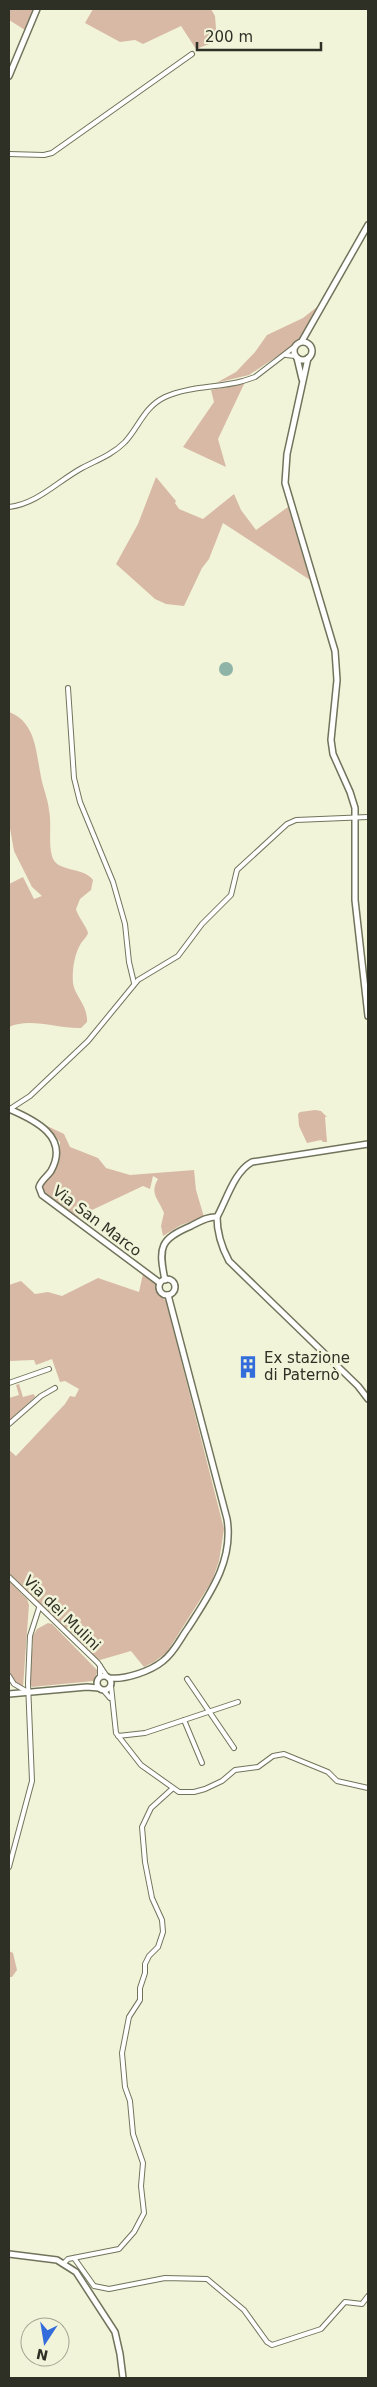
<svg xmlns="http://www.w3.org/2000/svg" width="377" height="2387" viewBox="0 0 377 2387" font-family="'DejaVu Sans',sans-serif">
	<rect width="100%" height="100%" fill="#f1f4d9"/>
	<g fill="#d8b9a6">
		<polygon points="9,9 33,9 25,30 9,20"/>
		<polygon points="93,9 211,9 215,16 217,41 196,49 181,26 143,44 135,40 120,42 85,23"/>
		<polygon points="322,303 301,339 282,353 249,375 216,383 236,372 255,352 267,335 303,318"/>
		<polygon points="244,384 218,439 226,467 183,447 214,402 211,390"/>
		<polygon points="156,477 176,501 175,503 179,509 203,519 234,494 241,510 256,530 288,507 310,580 223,523 209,559 202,568 184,606 166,604 155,599 116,564 138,524"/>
		<path d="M9,712C36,722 36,752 41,777C43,788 48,799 49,810C52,825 48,842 52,856C56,873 83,866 93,880L91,890L80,899L76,909C77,915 88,929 88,933C87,937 82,941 80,945C74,956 72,971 73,983C74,995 88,1005 87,1022L81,1028C58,1029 30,1017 9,1027V884L23,877L34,899L42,896L32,887L14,851L9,823Z"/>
		<polygon points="315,1110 321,1111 327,1117 325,1117 327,1142 323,1142 321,1140 307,1143 299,1126 298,1114 300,1112"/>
		<path d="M45,1125L64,1134L70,1147L98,1158L106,1168L130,1175L194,1170L196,1190L204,1217L181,1225L163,1236L161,1226L164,1213C159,1199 149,1194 158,1179L153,1176L150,1189L143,1186L75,1218L42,1191L44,1183L54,1172L60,1150V1142Z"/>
		<polygon points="143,1274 155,1282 158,1293 166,1301 224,1529 219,1561 212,1581 167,1652 154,1662 144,1667 131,1651 100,1660 90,1653 9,1573 9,1450 16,1456 65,1404 70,1396 75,1397 79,1389 65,1381 60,1382 52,1359 36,1365 34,1360 9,1361 9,1285 21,1281 35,1294 48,1292 62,1296 98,1278 139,1292"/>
		<polygon points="19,1384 23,1397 34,1394 35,1397 9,1421 9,1398 19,1395 16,1385"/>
		<polygon points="9,1581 27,1599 29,1605 23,1687 15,1683 9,1674"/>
		<polygon points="48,1623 52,1624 98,1671 93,1681 32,1687 30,1684 33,1636 37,1629"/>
		<polygon points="9,1951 13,1953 17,1970 12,1977 9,1977"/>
	</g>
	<circle fill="#8db4a7" cx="226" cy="669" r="7"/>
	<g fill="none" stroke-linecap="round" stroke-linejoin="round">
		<defs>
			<g id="street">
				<polyline points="9,154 44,155 52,153 192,54"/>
				<polyline points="286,355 295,356"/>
				<path d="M9,507C37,504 58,481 82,468C97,460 112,455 125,442C139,427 144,407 165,397C189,386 218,388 243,381L255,377L294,347"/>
				<polyline points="68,688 74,778 80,802 113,882 125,924 129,962 134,983"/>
				<polyline points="10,1109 30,1096 88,1041 138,980 178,956 202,924 231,895 237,870 287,824 296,820 368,817"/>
				<polyline points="9,1383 49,1369"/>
				<polyline points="9,1424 41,1396 55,1388"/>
				<polyline points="9,1577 98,1663 108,1678"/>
				<polyline points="9,1676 14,1684 28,1692"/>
				<polyline points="100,1677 100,1666"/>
				<polyline points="187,1679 234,1748"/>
				<polyline points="111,1686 116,1733 141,1765 179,1792 194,1792 205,1789 222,1781 235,1770 258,1767 273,1756 284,1754 328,1772 337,1781 368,1788"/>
				<polyline points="104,1691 110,1698"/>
				<polyline points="184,1720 202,1763"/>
				<polyline points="118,1736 145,1733 238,1702"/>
				<polyline points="9,1867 32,1781 28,1683 30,1636 39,1608"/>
				<polyline points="74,2258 94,2286 109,2289 165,2278 207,2279 244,2310 267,2342 272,2345 321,2329 345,2302 362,2304 368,2296"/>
				<polyline points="64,2263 68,2259 119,2249 134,2232 144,2213 141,2186 143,2163 133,2134 130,2101 125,2087 122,2053 129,2017 140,2000 140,1988 145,1973 145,1964 149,1956 158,1947 163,1932 162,1920 152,1898 145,1862 142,1827 151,1808 172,1789"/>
			</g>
			<g id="secondary">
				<polyline points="9,76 37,9"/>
				<polyline points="302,341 368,225"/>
				<circle cx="303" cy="351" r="9"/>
				<polyline points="297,358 302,379"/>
				<polyline points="308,358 287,454 285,483 335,651 337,680 331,740 333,754 350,792 355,808 355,900 368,1016"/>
				<path d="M9,1109C35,1120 70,1137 51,1171C47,1177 41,1180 39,1187L42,1195L160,1283"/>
				<path d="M368,1144L252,1162C234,1172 227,1199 217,1217C217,1232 222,1248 229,1261L358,1386L368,1399"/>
				<circle cx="167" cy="1287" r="8"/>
				<path d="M165,1280C158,1247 160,1239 191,1226C199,1222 208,1216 217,1217"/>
				<circle cx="104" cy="1683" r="7"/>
				<path d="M109,1678C125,1680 151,1671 163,1661C174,1653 180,1639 188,1628C209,1595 234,1561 227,1519L168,1295"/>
				<polyline points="9,1694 87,1687 99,1688"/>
				<polyline points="9,2254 57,2260 76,2272 115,2332 120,2354 123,2378"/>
			</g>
		</defs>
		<use href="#street" stroke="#71745b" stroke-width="6"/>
		<use href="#secondary" stroke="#71745b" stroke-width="8"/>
		<use href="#street" stroke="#fff" stroke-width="4"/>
		<use href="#secondary" stroke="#fff" stroke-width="5"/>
	</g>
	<defs>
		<symbol id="building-bare" viewBox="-9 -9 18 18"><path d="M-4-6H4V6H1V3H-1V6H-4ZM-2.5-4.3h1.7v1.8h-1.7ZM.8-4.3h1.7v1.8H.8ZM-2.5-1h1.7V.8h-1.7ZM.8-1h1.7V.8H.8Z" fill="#336cdb" stroke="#f1f4d9" stroke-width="2.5" paint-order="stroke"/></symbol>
	</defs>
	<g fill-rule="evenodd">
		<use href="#building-bare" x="232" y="1351" width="32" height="32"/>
	</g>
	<g text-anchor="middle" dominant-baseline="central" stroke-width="5" stroke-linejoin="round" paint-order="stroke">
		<g font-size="15" fill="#2f3025" stroke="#f1f4d9">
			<text transform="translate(97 1221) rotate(37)">Via San Marco</text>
			<text transform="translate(62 1613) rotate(44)">Via dei Mulini</text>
		</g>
		<g font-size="15" fill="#2f3025" stroke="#f1f4d9" text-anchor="start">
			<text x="264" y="1358">Ex stazione<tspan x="264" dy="17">di Paternò</tspan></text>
		</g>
	</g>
	<rect width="377" height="2387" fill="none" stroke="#2f3025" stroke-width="20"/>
	<g transform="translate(45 2342) rotate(192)"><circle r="24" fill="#f1f4d9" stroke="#a3a691"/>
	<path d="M0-4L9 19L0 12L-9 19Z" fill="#336cdb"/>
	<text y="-8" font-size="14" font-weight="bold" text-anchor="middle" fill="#2f3025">N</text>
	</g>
	<path d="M197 42v8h124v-8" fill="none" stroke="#2f3025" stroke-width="2.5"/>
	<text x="205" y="42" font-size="15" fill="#2f3025" stroke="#f1f4d9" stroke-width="4" paint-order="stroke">200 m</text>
</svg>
